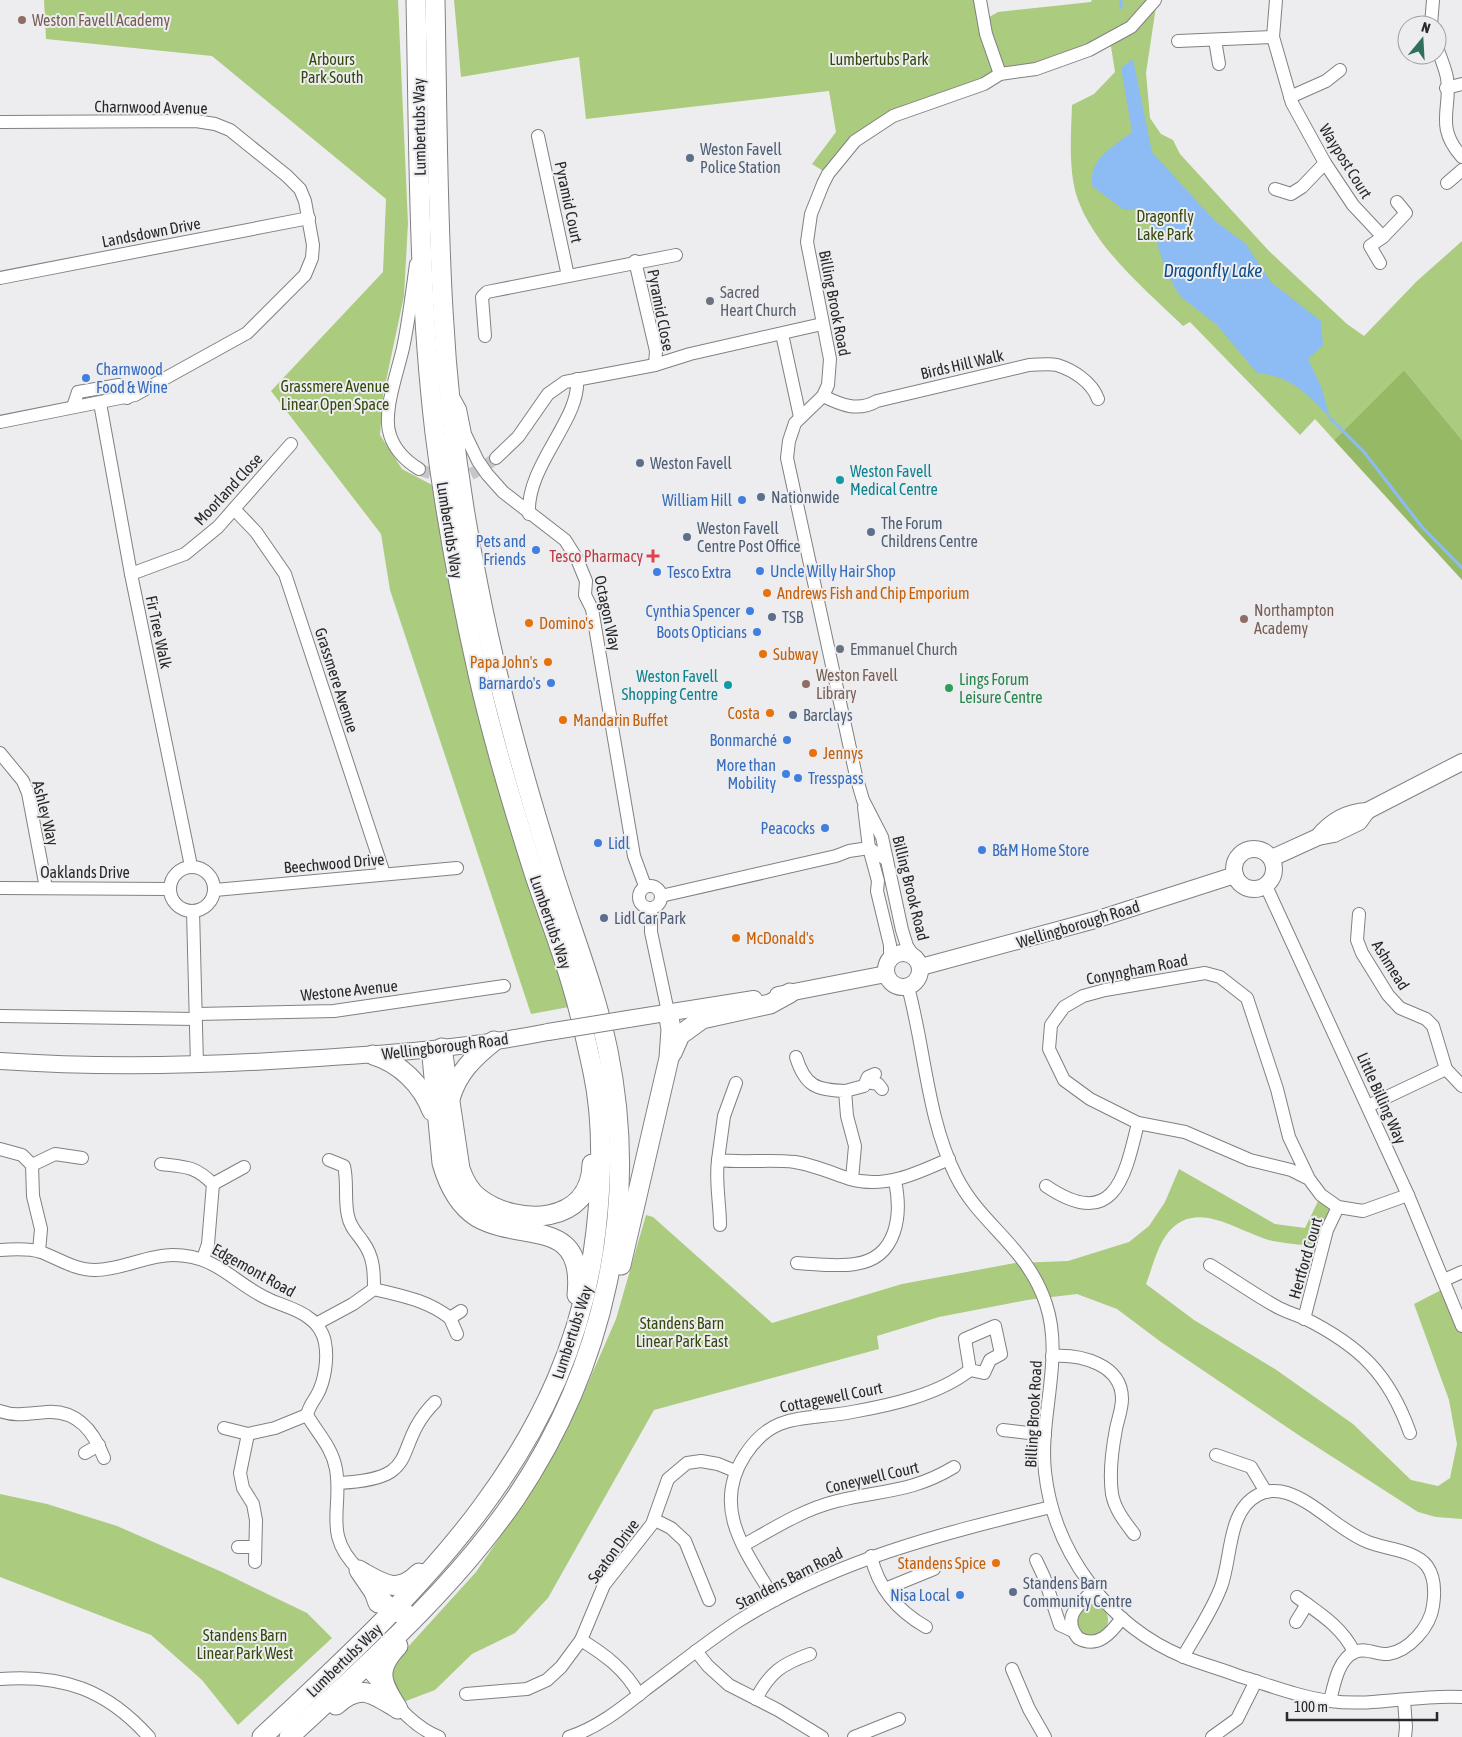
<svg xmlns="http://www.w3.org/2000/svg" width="1462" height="1737" viewBox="0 0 1462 1737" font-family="'Asap Condensed',sans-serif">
	<rect width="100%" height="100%" fill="#ededf0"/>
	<g fill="#abcb7f">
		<polygon points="44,0 398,0 408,223 404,296 383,395 380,435 402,469 434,486 451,594 489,750 569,1007 531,1014 390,590 381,534 271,391 383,272 386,199 212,56 46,39"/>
		<path d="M454,0H980L984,20L998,12L1091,2L1092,0H1157L1146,73L1150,118L1161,134L1173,140L1180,154L1269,251L1347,324L1364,336L1417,281L1462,241V440L1404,370L1334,440L1315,419L1300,435L1190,322L1183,326C1147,291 1096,249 1078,200C1068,172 1071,135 1072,105L1094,94L1115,72L1110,40L1000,74L893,116L855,141L828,174L812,164L836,132L829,91L586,119L579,57L461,77Z"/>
		<path d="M1179,1169L1275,1224L1305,1228L1321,1195L1338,1207L1323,1247C1306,1245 1289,1244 1273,1241C1239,1233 1196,1196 1167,1234C1157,1247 1152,1269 1146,1284L1194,1320L1275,1369L1353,1424L1411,1480L1438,1486L1450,1478L1457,1444L1449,1400L1414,1304L1447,1287L1462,1326V1519L1436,1517L1418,1512L1300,1436L1161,1342L1117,1309L1077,1294L1027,1300L939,1317L877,1336L879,1349L654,1410L548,1598L515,1633L472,1654L435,1690L398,1704L389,1687L397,1659L476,1572L534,1487L578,1406L616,1319L646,1215L653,1217L772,1323L902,1284L1015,1263L1068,1261L1129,1242L1149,1226L1165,1202Z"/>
		<polygon points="0,1494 47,1504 117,1526 222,1572 307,1613 332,1638 238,1725 202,1680 151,1635 0,1577"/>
		<circle cx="1092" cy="1620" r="16"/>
	</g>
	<polygon fill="#96b965" points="1404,370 1462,440 1462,580 1334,440"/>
	<path fill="#8cbcf3" d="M1133,59L1152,152L1215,221L1246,244L1271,282L1321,321L1323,345L1308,359L1321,386L1330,418C1307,394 1291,376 1257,373L1217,325L1180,296L1167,274L1146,209L1124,210L1092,186C1089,158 1112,148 1132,132L1121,68Z"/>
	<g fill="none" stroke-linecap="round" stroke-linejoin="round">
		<g stroke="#8cbcf3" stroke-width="3">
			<polyline points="1121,0 1121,8"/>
			<polyline points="1330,418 1364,452 1422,527 1462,568"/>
		</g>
		<path stroke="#c6c6c9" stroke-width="12" stroke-dasharray="12 6" stroke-linecap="butt" d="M419,469C454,484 467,480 496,458"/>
		<defs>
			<g id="minor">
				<polyline points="980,0 986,34 1000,74"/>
				<polyline points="1276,0 1273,37 1292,103 1325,163 1353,205 1383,237"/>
				<polyline points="1431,25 1433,0"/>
				<polyline points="1215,40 1219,64"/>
				<polyline points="1178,41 1273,37"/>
				<path d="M1437,47C1440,57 1445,67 1447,78C1452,108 1434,126 1462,157"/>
				<polyline points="1446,88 1462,84"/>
				<polyline points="1290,97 1326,81 1340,70"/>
				<polyline points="0,122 196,121 215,124 230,130 287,176 300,189 305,201 313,245 312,258 305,275 247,333 135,395 0,422"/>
				<polyline points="538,136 568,276"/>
				<polyline points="1447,183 1462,170"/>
				<polyline points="1275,189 1291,194 1302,187 1325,163"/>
				<polyline points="635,261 656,351 655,365"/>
				<polyline points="1380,263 1370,246 1383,237 1406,213 1397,202"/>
				<path d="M416,264C412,292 409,320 403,348C398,371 382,413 390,435C395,451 406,461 419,469"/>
				<polyline points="0,278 309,218"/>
				<polyline points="782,334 800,417"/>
				<polyline points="485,336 482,297 487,292 676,255"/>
				<path d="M823,396C841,405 858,412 877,401L1029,365C1038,365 1049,363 1057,365C1073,370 1092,382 1098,399"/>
				<polyline points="454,398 460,409 465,434 478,461 487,474 503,492 565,540 577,559 586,581 585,595 592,609 634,856 645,886"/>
				<polyline points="100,403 131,574 191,866"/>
				<polyline points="73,407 78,392 119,385 127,398"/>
				<polyline points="496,458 518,437 548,394 565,382 655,365 690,354 822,324"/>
				<polyline points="234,509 256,532 285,574 384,874"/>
				<path d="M529,514C526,465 581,419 577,379"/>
				<polyline points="131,574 185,554 218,527 291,444"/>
				<polyline points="0,753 23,781 28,793 46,888"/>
				<polyline points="864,807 869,848 878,881 877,891 890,945 890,959"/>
				<circle cx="192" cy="889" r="22"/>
				<circle cx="650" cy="897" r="11"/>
				<polyline points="1266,886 1408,1195 1462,1326"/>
				<polyline points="0,888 170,889"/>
				<polyline points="215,890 457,868"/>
				<polyline points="661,896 836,856 849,851 869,848 887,860"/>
				<polyline points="651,909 651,932 668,1012"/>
				<polyline points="193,911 197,1065"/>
				<polyline points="1359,914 1357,940 1362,953 1388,995 1400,1008 1426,1019 1433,1026 1446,1069 1368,1106"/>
				<polyline points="914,957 907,946 902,930 882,837 863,800 856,776 787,458 789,441 795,423 823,396 828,385 830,359 807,242 811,214 823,184 828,174 855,141 893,116 984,84 1000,74 1036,69 1089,50 1131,27 1155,0"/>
				<path d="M908,987C925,1049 927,1118 956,1176C980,1225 1027,1246 1046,1304C1064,1358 1039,1416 1045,1472C1054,1553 1109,1626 1184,1657C1202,1664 1221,1669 1239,1676C1269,1685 1299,1697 1330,1701C1374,1707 1418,1694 1462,1697"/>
				<polyline points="196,1014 334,1011 504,986"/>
				<polyline points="0,1016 196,1019"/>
				<path d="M796,1057C805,1086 816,1090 845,1091L847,1116L855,1146L852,1179"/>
				<polyline points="1446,1069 1462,1086"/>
				<polyline points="867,1082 878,1084 882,1089"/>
				<path d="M736,1083L724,1116L718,1160C744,1163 769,1159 795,1162C814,1165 832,1173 850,1179C885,1189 918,1173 949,1159"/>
				<polyline points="845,1091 864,1086 868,1077 875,1074"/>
				<polyline points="0,1149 22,1155 32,1165 33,1196 41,1229 39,1251"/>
				<path d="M718,1160C715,1182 720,1203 720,1225"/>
				<path d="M161,1164C186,1167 195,1166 213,1184L208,1244L203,1259"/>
				<polyline points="32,1165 55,1154 82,1158"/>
				<polyline points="1309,1179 1289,1137 1277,1089 1247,998 1220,977 1205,973 1105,990 1083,996 1064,1007 1051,1025 1049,1049 1064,1080 1090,1099 1138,1123 1185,1132 1250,1160 1291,1170 1309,1179 1321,1195 1338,1207 1363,1211 1408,1195"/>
				<polyline points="213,1184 244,1167"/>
				<path d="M1046,1186C1114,1232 1125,1177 1138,1123"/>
				<path d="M0,1250C13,1249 29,1248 41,1252C59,1259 75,1270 95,1270C122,1270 146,1255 173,1255C215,1255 231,1280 264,1297C279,1305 297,1308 309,1318C317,1323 324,1334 325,1343C328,1358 325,1381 317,1395C313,1402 309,1406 307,1415C318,1434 332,1447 336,1469C343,1510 322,1534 359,1570"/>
				<path d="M797,1263C816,1264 837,1267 855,1264C898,1258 902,1214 895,1181"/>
				<path d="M1210,1265C1233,1279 1255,1295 1279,1308C1287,1312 1296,1315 1304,1318C1360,1346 1389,1374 1410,1433"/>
				<polyline points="1444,1280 1462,1272"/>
				<path d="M374,1289C402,1296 427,1300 450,1318L461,1311"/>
				<polyline points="450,1318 457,1334"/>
				<polyline points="1304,1319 1327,1230 1338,1207"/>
				<path d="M316,1324L353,1304L374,1289C374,1272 374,1257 363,1242C357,1233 350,1227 348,1216C344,1199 348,1183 344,1166L329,1160"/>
				<polygon points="995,1326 1001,1354 990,1360 984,1373 970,1370 965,1339"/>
				<path d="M1052,1356C1080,1354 1122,1364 1122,1399C1122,1409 1118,1419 1116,1429C1112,1450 1109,1473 1112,1494C1115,1510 1125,1522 1134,1534"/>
				<path d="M0,1411C16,1417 31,1413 47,1412C78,1410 94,1432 104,1458"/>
				<polyline points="224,1428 248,1434"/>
				<polyline points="1003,1430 1045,1435"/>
				<polyline points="85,1453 99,1445"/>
				<polyline points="1216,1455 1251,1467 1266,1492"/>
				<path d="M338,1483C427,1479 389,1448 435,1402"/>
				<polyline points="655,1520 671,1528 685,1541 709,1600"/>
				<path d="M744,1545C774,1528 804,1509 837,1501C882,1490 913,1492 954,1467"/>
				<polyline points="238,1547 255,1547"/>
				<path d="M871,1556C878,1588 898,1611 926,1627"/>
				<polyline points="1036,1560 1044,1577 1060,1625 1073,1631"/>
				<polyline points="255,1562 256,1520 253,1504 243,1488 240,1473 248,1434 275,1428 307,1415"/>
				<polyline points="885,1589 934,1569"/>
				<path d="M1094,1590C1079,1604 1061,1617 1078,1638C1098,1649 1111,1633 1122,1618"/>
				<path d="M1297,1597C1319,1613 1342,1627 1354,1652"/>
				<path d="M775,1600C747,1553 710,1509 745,1455C774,1410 807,1421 852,1412C891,1405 938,1395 970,1370"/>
				<polyline points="1296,1622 1307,1604"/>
				<path d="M581,1640C604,1654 626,1670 639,1695"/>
				<polyline points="696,1651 708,1666 729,1685 778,1710 822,1737"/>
				<path d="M1183,1657C1196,1634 1212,1611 1221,1587C1232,1558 1227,1511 1258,1495C1266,1490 1278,1490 1287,1493C1317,1503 1338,1530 1368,1542C1385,1549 1415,1550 1427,1566C1435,1577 1435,1593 1433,1606C1430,1627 1409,1651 1388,1654C1377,1655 1366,1647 1355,1652C1338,1659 1334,1685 1330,1701"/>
				<path d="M364,1667C388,1692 405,1723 439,1737"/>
				<polyline points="1012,1669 1029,1709 1045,1737"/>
				<path d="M0,1679C63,1674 107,1690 149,1737"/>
				<polyline points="466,1694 527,1689 547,1680 561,1667 581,1640 604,1585 652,1524 668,1479 687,1463 701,1461 718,1464 735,1471"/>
				<path d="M756,1699C770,1672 782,1664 810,1654"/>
				<polyline points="1404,1700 1406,1727 1405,1737"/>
				<path d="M569,1737C599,1727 622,1708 646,1689C676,1667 705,1643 737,1622C835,1560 940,1534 1051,1507"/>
				<polyline points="854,1737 899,1719"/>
				<polyline points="1212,1737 1237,1719 1256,1681"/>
			</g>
			<g id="major">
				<path d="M1318,837C1331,821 1346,812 1367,811L1462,762"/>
				<circle cx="1254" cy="869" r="20"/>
				<polyline points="1272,858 1318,837 1334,834 1359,822 1367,811"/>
				<circle cx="903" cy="970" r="17"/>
				<polyline points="921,967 1095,920 1235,875"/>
				<polyline points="778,995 886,974"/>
				<polyline points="628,1019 754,999"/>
				<path d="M0,1061C101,1068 201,1066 303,1059C385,1054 467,1048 548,1032"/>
			</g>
			<g id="highway">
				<path d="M442,1048L460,1169C464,1180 469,1191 479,1198C517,1227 591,1225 592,1164"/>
				<polyline points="672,1053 680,1035 702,1019 770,1004 790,993"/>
				<path d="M373,1055C400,1063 422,1085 432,1111"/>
				<path d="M432,1056L442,1163C448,1184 458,1205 477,1217C523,1243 585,1216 577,1295"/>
				<path d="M450,1099C457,1073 474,1057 494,1041"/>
				<polyline points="621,1265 669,1058 671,1029 668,1012"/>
				<polyline points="359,1570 374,1592 378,1603"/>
				<path d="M362,1572C385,1585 398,1594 419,1573"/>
				<polyline points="374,1592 393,1612 405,1613"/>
				<path d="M336,1705C360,1684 370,1692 395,1707"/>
				<path d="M398,1709C382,1683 374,1671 398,1646"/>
				<path d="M262,1737C416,1593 571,1453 596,1231C602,1178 604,1124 593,1072C587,1044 581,1016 573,989C562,950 547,912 534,873C513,807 493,741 478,674C460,594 445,514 435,433C418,289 419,144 416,0"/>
				<path d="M289,1737C369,1663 453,1589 515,1499C604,1367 640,1208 608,1051C595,987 569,925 550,862C522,772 497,682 479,590C460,498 448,404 443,310C437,207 437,103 435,0"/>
			</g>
		</defs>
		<use href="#minor" stroke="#808083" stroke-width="14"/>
		<use href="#major" stroke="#808083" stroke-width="18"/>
		<use href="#highway" stroke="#808083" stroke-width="21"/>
		<use href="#minor" stroke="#fff" stroke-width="12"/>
		<use href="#major" stroke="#fff" stroke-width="16"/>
		<use href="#highway" stroke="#fff" stroke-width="19"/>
		<defs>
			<polyline id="major-bridge" points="548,1032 628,1019"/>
		</defs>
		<use href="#major-bridge" stroke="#808083" stroke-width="18" stroke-linecap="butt"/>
		<use href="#major-bridge" stroke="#fff" stroke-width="16"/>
	</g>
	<g fill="#8d6e63" stroke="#ededf0" stroke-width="2">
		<circle cx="22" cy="20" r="5"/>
		<circle cx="1244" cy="619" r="5"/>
		<circle cx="806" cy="684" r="5"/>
	</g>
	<g fill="#5c6f8a" stroke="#ededf0" stroke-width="2">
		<circle cx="690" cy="158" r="5"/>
		<circle cx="640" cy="463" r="5"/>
		<circle cx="761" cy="497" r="5"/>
		<circle cx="871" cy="532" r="5"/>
		<circle cx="687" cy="537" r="5"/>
		<circle cx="772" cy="617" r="5"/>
		<circle cx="793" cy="715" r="5"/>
		<circle cx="604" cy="918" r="5"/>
		<circle cx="1013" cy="1592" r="5"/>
	</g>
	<g fill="#6b7280" stroke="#ededf0" stroke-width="2">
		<circle cx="710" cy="301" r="5"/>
		<circle cx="840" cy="649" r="5"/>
	</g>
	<g fill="#3f7fe0" stroke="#ededf0" stroke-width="2">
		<circle cx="86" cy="378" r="5"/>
		<circle cx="742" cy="500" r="5"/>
		<circle cx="536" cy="550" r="5"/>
		<circle cx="760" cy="571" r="5"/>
		<circle cx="657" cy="572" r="5"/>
		<circle cx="750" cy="611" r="5"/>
		<circle cx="757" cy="632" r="5"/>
		<circle cx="551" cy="683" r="5"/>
		<circle cx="787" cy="740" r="5"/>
		<circle cx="786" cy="774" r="5"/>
		<circle cx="798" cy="778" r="5"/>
		<circle cx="825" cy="828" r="5"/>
		<circle cx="598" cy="843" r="5"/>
		<circle cx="982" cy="850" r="5"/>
		<circle cx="960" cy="1595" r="5"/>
	</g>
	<g fill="#0f9aa8" stroke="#ededf0" stroke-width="2">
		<circle cx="840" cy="480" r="5"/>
		<circle cx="728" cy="685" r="5"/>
	</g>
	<path fill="#e0444e" stroke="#ededf0" stroke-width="2" d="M650.5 548.5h5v5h5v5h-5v5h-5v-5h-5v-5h5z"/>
	<g fill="#e8710a" stroke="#ededf0" stroke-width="2">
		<circle cx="767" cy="593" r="5"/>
		<circle cx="529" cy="623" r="5"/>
		<circle cx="763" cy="654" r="5"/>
		<circle cx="548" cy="662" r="5"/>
		<circle cx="770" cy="713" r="5"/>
		<circle cx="563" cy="720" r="5"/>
		<circle cx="813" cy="753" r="5"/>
		<circle cx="736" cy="938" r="5"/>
		<circle cx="996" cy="1563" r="5"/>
	</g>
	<circle fill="#2e9e5b" stroke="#ededf0" stroke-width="2" cx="949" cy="688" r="5"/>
	<g text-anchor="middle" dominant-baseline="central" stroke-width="4" stroke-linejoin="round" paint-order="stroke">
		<g font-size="16" fill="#785e54" stroke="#ededf0" text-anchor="start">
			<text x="32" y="20">Weston Favell Academy</text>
			<text x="1254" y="610">Northampton<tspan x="1254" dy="18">Academy</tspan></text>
			<text x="816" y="675">Weston Favell<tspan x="816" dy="18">Library</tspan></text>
		</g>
		<g font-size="16" fill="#34490c" stroke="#ededf0">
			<text x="332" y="59">Arbours<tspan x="332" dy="18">Park South</tspan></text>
			<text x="879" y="59">Lumbertubs Park</text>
			<text x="1165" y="216">Dragonfly<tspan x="1165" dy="18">Lake Park</tspan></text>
			<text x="335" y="386">Grassmere Avenue<tspan x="335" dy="18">Linear Open Space</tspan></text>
			<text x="682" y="1323">Standens Barn<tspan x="682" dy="18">Linear Park East</tspan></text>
			<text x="245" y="1635">Standens Barn<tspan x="245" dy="18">Linear Park West</tspan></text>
		</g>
		<g font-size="16" fill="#29292b" stroke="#ededf0">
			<text transform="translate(151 107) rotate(1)">Charnwood Avenue</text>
			<text transform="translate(419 127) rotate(-91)">Lumbertubs Way</text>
			<text transform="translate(1346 161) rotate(58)">Waypost Court</text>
			<text transform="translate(569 202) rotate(78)">Pyramid Court</text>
			<text transform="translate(151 232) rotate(-11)">Landsdown Drive</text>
			<text transform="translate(835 303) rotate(79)">Billing Brook Road</text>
			<text transform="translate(661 310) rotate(79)">Pyramid Close</text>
			<text transform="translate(962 364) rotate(-13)">Birds Hill Walk</text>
			<text transform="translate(228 489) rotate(-47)">Moorland Close</text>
			<text transform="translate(450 530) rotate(81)">Lumbertubs Way</text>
			<text transform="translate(608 613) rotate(78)">Octagon Way</text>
			<text transform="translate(159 632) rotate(78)">Fir Tree Walk</text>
			<text transform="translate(337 680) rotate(72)">Grassmere Avenue</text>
			<text transform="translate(46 813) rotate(76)">Ashley Way</text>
			<text transform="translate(334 863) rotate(-5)">Beechwood Drive</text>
			<text x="85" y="872">Oaklands Drive</text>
			<text transform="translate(911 888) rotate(76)">Billing Brook Road</text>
			<text transform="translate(551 922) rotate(71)">Lumbertubs Way</text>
			<text transform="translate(1078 924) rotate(-17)">Wellingborough Road</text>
			<text transform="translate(1391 965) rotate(58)">Ashmead</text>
			<text transform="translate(1137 969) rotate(-11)">Conyngham Road</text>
			<text transform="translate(349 990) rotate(-6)">Westone Avenue</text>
			<text transform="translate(445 1046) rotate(-7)">Wellingborough Road</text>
			<text transform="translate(1382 1098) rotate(66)">Little Billing Way</text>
			<text transform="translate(1305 1258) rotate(-74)">Hertford Court</text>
			<text transform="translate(254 1270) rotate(29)">Edgemont Road</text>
			<text transform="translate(572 1332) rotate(-72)">Lumbertubs Way</text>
			<text transform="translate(831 1397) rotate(-11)">Cottagewell Court</text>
			<text transform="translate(1033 1414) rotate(-87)">Billing Brook Road</text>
			<text transform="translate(872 1477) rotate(-13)">Coneywell Court</text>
			<text transform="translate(613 1551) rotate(-54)">Seaton Drive</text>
			<text transform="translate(789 1578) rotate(-27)">Standens Barn Road</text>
			<text transform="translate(344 1660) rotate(-44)">Lumbertubs Way</text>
		</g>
		<g font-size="16" fill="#4e5e75" stroke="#ededf0" text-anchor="start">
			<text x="700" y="149">Weston Favell<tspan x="700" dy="18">Police Station</tspan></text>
			<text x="650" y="463">Weston Favell</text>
			<text x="771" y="497">Nationwide</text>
			<text x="881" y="523">The Forum<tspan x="881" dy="18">Childrens Centre</tspan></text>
			<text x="697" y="528">Weston Favell<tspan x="697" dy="18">Centre Post Office</tspan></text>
			<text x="782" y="617">TSB</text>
			<text x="803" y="715">Barclays</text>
			<text x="614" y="918">Lidl Car Park</text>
			<text x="1023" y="1583">Standens Barn<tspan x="1023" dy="18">Community Centre</tspan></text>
		</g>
		<g font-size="16" fill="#5b616d" stroke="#ededf0" text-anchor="start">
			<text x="720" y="292">Sacred<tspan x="720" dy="18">Heart Church</tspan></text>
			<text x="850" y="649">Emmanuel Church</text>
		</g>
		<g font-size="16" fill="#366cbe" stroke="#ededf0" text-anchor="end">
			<text x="96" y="369" text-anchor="start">Charnwood<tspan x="96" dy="18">Food &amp; Wine</tspan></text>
			<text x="732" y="500">William Hill</text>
			<text x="526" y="541">Pets and<tspan x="526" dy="18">Friends</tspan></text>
			<text x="770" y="571" text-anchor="start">Uncle Willy Hair Shop</text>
			<text x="667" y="572" text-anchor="start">Tesco Extra</text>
			<text x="740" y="611">Cynthia Spencer</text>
			<text x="747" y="632">Boots Opticians</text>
			<text x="541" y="683">Barnardo's</text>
			<text x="777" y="740">Bonmarché</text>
			<text x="776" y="765">More than<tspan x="776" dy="18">Mobility</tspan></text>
			<text x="808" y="778" text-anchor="start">Tresspass</text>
			<text x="815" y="828">Peacocks</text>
			<text x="608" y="843" text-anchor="start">Lidl</text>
			<text x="992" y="850" text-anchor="start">B&amp;M Home Store</text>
			<text x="950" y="1595">Nisa Local</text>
		</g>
		<g font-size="16" fill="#0d838f" stroke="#ededf0" text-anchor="start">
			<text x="850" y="471">Weston Favell<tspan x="850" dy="18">Medical Centre</tspan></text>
			<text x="718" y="676" text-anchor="end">Weston Favell<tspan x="718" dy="18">Shopping Centre</tspan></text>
		</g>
		<g font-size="16" fill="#be3a42" stroke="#ededf0" text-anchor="end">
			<text x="643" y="556">Tesco Pharmacy</text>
		</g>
		<g font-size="16" fill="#c56008" stroke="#ededf0" text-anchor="start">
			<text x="777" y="593">Andrews Fish and Chip Emporium</text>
			<text x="539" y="623">Domino's</text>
			<text x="773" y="654">Subway</text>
			<text x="538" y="662" text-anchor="end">Papa John's</text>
			<text x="760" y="713" text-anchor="end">Costa</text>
			<text x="573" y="720">Mandarin Buffet</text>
			<text x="823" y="753">Jennys</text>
			<text x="746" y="938">McDonald's</text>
			<text x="986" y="1563" text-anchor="end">Standens Spice</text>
		</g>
		<g font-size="16" fill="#27864d" stroke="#ededf0" text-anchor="start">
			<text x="959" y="679">Lings Forum<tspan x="959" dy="18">Leisure Centre</tspan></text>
		</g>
		<g font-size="18" font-style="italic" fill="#0b4c89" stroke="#ededf0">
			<text x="1213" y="270">Dragonfly Lake</text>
		</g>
	</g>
	<g transform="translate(1422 40) rotate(18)"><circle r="24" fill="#ededf0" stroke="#9f9fa1"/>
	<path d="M0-4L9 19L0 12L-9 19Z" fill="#2f6f5e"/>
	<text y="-8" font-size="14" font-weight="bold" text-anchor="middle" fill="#29292b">N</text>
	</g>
	<path d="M1287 1712v8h150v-8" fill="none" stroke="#29292b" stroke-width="2.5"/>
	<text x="1294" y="1712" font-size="15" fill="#29292b" stroke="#ededf0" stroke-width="4" paint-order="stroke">100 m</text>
</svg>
